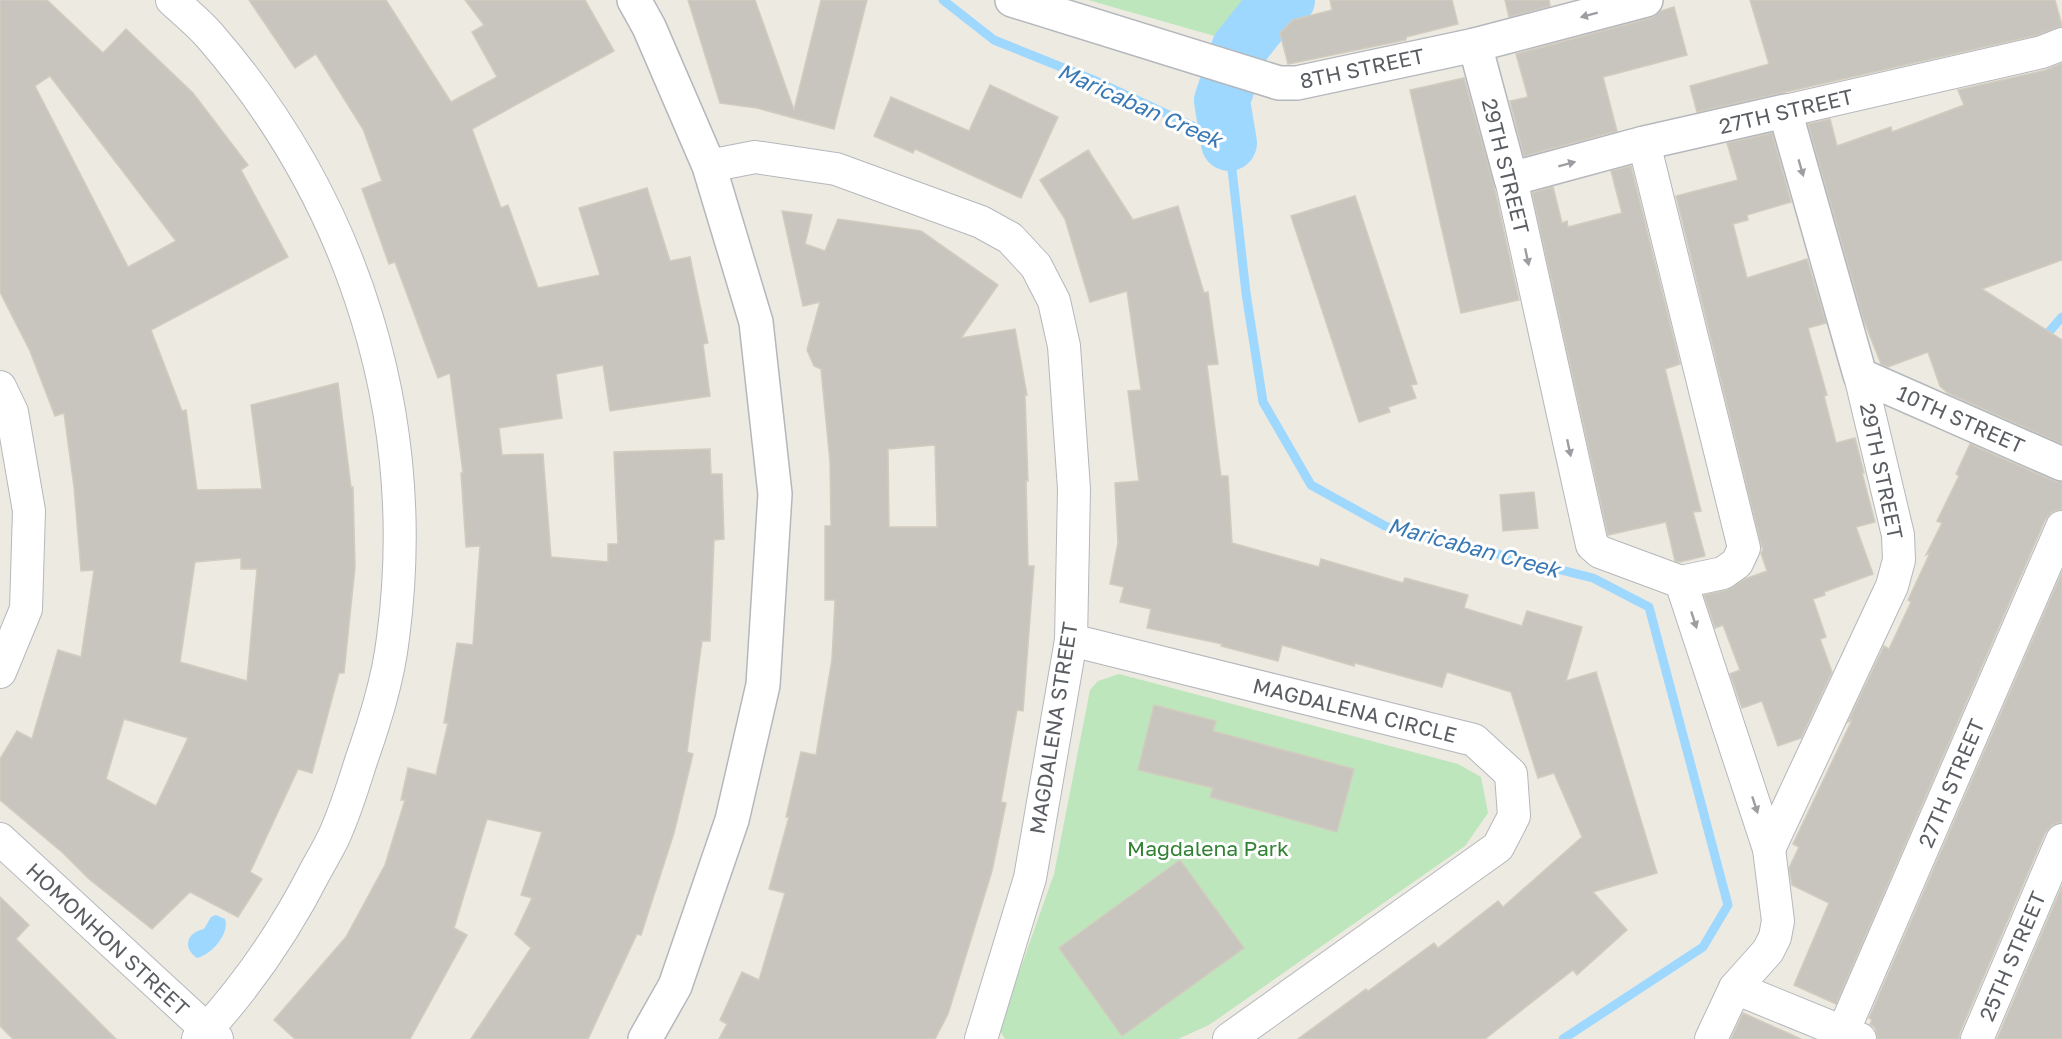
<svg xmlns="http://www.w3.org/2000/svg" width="2062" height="1039" viewBox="0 0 2062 1039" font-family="'Golos Text',sans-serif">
	<rect width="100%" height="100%" fill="#edeae1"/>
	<g fill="#bde6bc">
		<polygon points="1088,0 1272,0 1218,37"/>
		<polygon points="1119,674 1458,764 1481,777 1488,813 1465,846 1209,1025 1178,1039 1005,1039 999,1029 1054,874 1090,690 1098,681"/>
	</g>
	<path fill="#9fd8ff" d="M216,915L225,919C230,934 211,955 197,958C182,948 187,932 204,929L211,917Z"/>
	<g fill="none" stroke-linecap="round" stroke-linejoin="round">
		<g stroke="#9fd8ff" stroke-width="9">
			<polyline points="943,0 994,40 1096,81 1229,143 1246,293 1263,402 1311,485 1385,526 1593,578 1649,607 1728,905 1703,947 1563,1039"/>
			<polyline points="2042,340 2062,317"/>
		</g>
		<polyline stroke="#9fd8ff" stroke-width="56" points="1229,143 1222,101 1239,49 1270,10 1287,0"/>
	</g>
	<g fill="#c8c5be" stroke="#d2ccbf" stroke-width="1.5" fill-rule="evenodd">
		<path d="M0,0H47L103,53L126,29L193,93L248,165L241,170L288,257L151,330L182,411L186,410L197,490L262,489L251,405L338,383L351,487H353L355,567L344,673H339L312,773L298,769L250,872L262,879L238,917L190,892L152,929L89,879L63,853L0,800V759L17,731L32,739L58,650L81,657L94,570L81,571L74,487L64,413L55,416L30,351L0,292ZM50,76L176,241L128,267L35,86ZM241,558V569H257L247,681L180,662L195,562ZM124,719L188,738L156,806L106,779Z"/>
		<polygon points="249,0 386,0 451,102 497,77 472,32 484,25 465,0 585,0 614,51 472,129 501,208 508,205 538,288 600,275 579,208 647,188 670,261 690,257 708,343 703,344 710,396 610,411 603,365 556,374 562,418 499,428 502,455 543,454 551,557 608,562 608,544 618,544 614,452 710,449 711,474 722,474 724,539 714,540 710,641 702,641 687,752 693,754 674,833 641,935 637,934 588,1039 471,1039 531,948 515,934 532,898 521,895 542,832 487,819 454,928 467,935 410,1039 295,1039 274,1020 346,937 385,865 405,800 401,800 408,768 436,775 448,723 444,723 457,643 473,645 480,546 466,547 461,473 463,473 450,373 438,378 395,262 389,264 362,189 382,181 363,129 316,54 295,68"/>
		<polygon points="688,0 755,0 794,110 821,0 867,0 834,129 757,108 720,103"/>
		<polygon points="1330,0 1452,0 1458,24 1406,37 1406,40 1288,64 1280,33 1293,20 1332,10"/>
		<polygon points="1505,0 1549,0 1550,6 1509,17"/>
		<polygon points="1750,0 2055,0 2062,26 2037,35 1697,112 1690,86 1769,64"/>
		<polygon points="1674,7 1687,55 1603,77 1617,131 1524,156 1510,101 1528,97 1516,54 1651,18 1661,11"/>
		<polygon points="2062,63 2062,260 1982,289 2062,340 2062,444 1948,393 1940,386 1928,352 1888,367 1881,364 1864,321 1808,124 1830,119 1837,146 1891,127 1892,132 1964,105 1958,90 2046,70"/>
		<polygon points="1464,78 1494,186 1519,300 1461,313 1410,90"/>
		<polygon points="990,85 1058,117 1021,198 915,149 913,153 874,136 891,97 969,131"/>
		<polygon points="1772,133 1791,202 1747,215 1748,220 1733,224 1747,278 1807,259 1826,323 1808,328 1827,395 1824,396 1836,443 1855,438 1864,473 1862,473 1875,522 1856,527 1873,574 1824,592 1825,595 1813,599 1826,637 1820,639 1832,672 1801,738 1778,746 1762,701 1742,708 1730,674 1740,670 1723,625 1715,628 1704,595 1727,590 1745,579 1767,571 1761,553 1763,550 1761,544 1676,196 1738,180 1727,143"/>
		<polygon points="1088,150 1133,220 1178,206 1204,293 1208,292 1218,364 1207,365 1221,476 1228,476 1232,543 1319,567 1321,559 1403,583 1405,578 1468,595 1464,608 1522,626 1527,611 1582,627 1566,681 1596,672 1657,873 1593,892 1627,930 1577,975 1573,970 1485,1039 1298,1039 1366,989 1368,991 1434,943 1438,948 1498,901 1503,907 1582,837 1554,773 1538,778 1511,692 1447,672 1442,687 1355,663 1354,666 1282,645 1278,661 1221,646 1222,644 1147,628 1151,609 1120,602 1124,587 1110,584 1118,543 1115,483 1139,481 1128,391 1141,390 1127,291 1090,302 1065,219 1040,180"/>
		<polygon points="1631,166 1680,364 1665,369 1701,511 1693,512 1705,556 1680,562 1675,561 1666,522 1608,535 1532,193 1553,187 1562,223 1567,221 1568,227 1622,213 1611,171"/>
		<polygon points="1355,196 1417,384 1411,385 1416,398 1388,407 1390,412 1359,422 1291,216"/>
		<path d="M782,211L812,215L805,244L825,251L838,219L921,231L998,285L961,338L1015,329L1027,395H1025L1028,481H1026L1028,566H1034L1023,711L1017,710L1001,802L1006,803L992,871L948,1014L935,1039H719L727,1024L720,1020L742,972L759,980L785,893L769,889L789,817H786L801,752L816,755L832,659L835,600H825V526H831L830,462L821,369L814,366L807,350L820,302L803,306ZM935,445L937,527H889L888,449Z"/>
		<polygon points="1970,444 2054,481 2062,482 2062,509 2052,512 2045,520 1836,1004 1794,985 1829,903 1792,885 1789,868 1799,847 1793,844 1852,720 1848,722 1884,646 1889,649 1911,602 1908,600 1930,553 1926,555 1942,523 1937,521 1959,476 1956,474"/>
		<polygon points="1534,492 1538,528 1503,531 1500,495"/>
		<polygon points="2062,572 2062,822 2052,825 2045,833 1960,1032 1959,1039 1878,1039 1875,1028 1870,1024 1872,1020 1869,1018"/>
		<polygon points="1154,705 1216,721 1213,731 1354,769 1337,832 1210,797 1213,788 1138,770"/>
		<polygon points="1180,860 1244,948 1122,1036 1059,948"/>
		<polygon points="2062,886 2062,1039 1997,1039"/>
		<polygon points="0,897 29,925 16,939 116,1039 13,1039 0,1026"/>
		<polygon points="1743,1013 1801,1039 1731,1039"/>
	</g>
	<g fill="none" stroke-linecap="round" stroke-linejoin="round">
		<defs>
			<g id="minor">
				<path d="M172,0C185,12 199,23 210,36C355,203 422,418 393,638C388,680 375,721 361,761C354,783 347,806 338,827C333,841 324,855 317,868C285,931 246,988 198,1039"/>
				<polyline points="1785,111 2042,52 2062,44"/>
				<polyline points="1644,143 1744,548 1737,563 1723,573 1681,582"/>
				<polyline points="709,166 755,157 836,169 981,222 1010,238 1036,266 1054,301 1064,346 1074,489 1071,640 1030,878 981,1039"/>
				<polyline points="1511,179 1592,545 1600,552 1681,582 1769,849 1778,921 1775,937 1768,951 1735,988 1711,1039"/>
				<polyline points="0,387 12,412 29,511 26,609 0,672"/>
				<polyline points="1071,640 1474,740 1511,774 1514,816 1498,847 1229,1039"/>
				<polyline points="0,839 217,1039"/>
				<polyline points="1769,849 1892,586 1899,560 1898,535 1860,375"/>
				<polyline points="1735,988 1860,1039"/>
				<polyline points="1840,1039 2062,527"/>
				<polyline points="1977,1039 2062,840"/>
			</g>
			<g id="tertiary">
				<polyline points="634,0 649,27 709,166 756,322 775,494 763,685 732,820 675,986 645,1039"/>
				<polyline points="1012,0 1279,83 1297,83 1475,45 1646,0"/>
				<polyline points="1475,45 1511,179 1644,143 1785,111 1860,375 2062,464"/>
			</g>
		</defs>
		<use href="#minor" stroke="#b4b8bc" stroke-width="34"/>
		<use href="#tertiary" stroke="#b4b8bc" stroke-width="36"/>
		<use href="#minor" stroke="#fff" stroke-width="32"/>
		<use href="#tertiary" stroke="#fff" stroke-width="33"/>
	</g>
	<defs><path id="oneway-solid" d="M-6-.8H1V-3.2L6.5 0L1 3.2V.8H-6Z" transform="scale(1.5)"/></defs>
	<g fill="#9c9ea1">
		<use href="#oneway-solid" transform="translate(1589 15) rotate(165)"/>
		<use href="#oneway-solid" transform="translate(1567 164) rotate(-15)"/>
		<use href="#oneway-solid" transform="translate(1801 168) rotate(74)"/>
		<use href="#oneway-solid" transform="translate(1527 257) rotate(78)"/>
		<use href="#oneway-solid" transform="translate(1569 448) rotate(78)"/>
		<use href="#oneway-solid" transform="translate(1694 620) rotate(72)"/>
		<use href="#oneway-solid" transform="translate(1755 805) rotate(72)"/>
	</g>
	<g text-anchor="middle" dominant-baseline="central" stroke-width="6" stroke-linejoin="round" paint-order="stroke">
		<g font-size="21" fill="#5a5e63" stroke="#fff">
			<text transform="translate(1362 68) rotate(-12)">8TH STREET</text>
			<text transform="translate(1786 111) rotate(-13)">27TH STREET</text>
			<text transform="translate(1506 166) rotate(76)">29TH STREET</text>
			<text transform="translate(1961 419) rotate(24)">10TH STREET</text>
			<text transform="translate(1882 471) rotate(78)">29TH STREET</text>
			<text transform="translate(1355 710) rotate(14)">MAGDALENA CIRCLE</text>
			<text transform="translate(1053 728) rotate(-81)">MAGDALENA STREET</text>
			<text transform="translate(1951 783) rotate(-67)">27TH STREET</text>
			<text transform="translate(108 939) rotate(43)">HOMONHON STREET</text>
			<text transform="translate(2012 956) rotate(-67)">25TH STREET</text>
		</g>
		<g font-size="21" fill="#318333" stroke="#fff">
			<text x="1208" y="848">Magdalena Park</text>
		</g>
		<g font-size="22" font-style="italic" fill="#3a78b4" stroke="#fff">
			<text transform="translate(1140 105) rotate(24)">Maricaban Creek</text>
			<text transform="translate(1474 547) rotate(15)">Maricaban Creek</text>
		</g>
	</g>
</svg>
